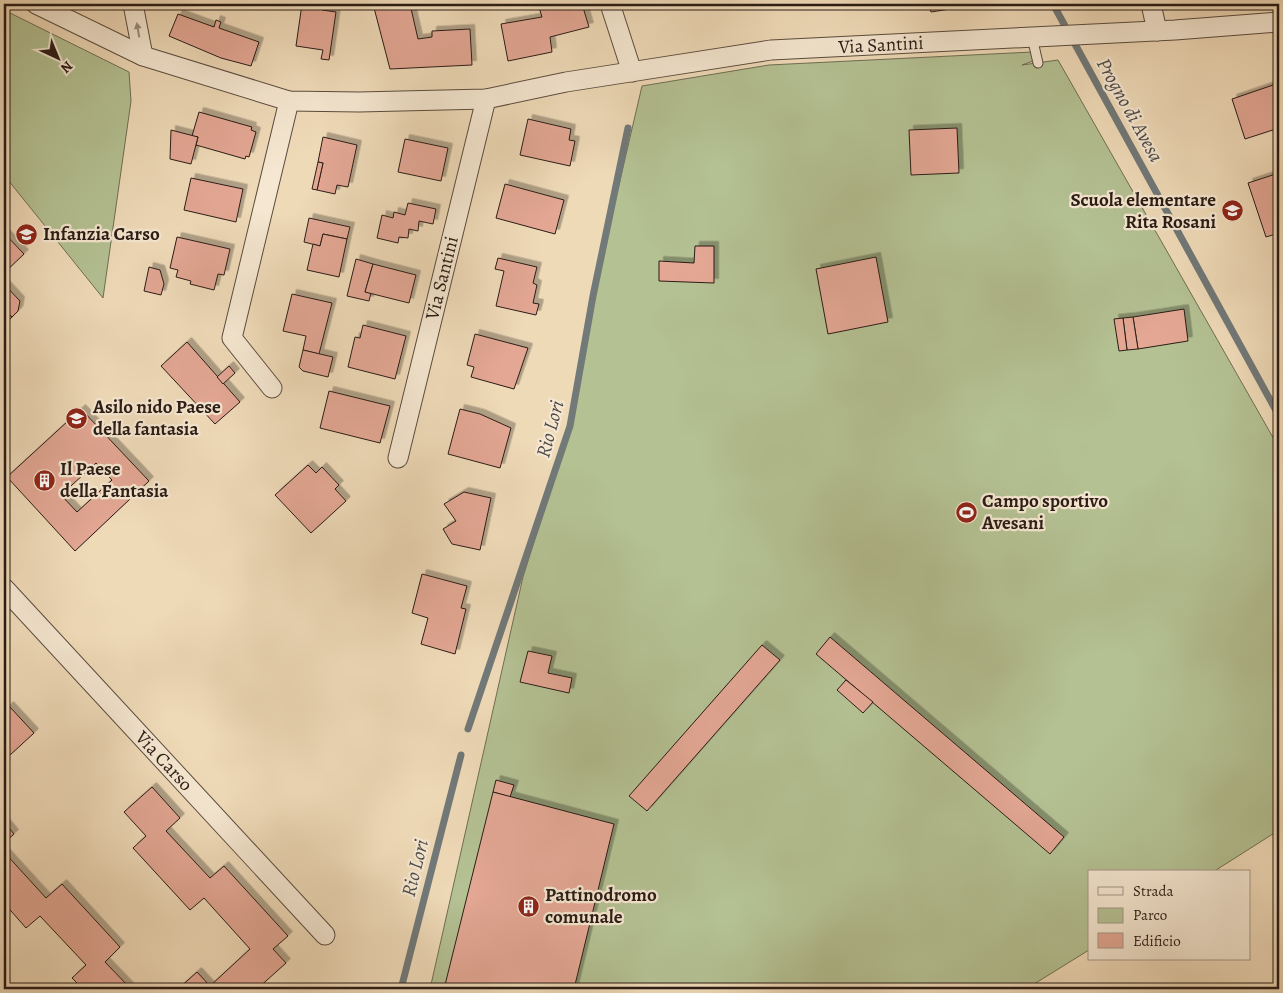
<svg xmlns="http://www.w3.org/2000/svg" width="1283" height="993" viewBox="0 0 1283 993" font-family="Alegreya,serif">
	<defs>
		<filter id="shadow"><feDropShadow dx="4.5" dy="-4.5" stdDeviation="0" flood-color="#0004"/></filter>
	</defs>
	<rect width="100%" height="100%" fill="#efdab8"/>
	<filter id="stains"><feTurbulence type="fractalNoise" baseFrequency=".004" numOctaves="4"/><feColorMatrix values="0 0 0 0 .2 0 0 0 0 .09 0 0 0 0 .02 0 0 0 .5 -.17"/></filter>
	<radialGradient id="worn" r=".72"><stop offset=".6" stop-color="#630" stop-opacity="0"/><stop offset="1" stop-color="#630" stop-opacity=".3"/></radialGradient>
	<g fill="#b4c193" stroke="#6f6e54">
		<polygon points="4,10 129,72 131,101 103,298 4,175"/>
		<polygon points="1032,52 1033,61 1022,65 1058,60 1279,448 1279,830 1213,872 1089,872 1089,950 1026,989 430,989 523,577 570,426 593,296 642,86 769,65"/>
	</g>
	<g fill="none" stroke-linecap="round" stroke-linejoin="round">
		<g stroke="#717979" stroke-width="7">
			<polyline points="1053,4 1279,416"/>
			<polyline points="468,729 570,426 593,296 628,128"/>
			<polyline points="401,989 461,755"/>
		</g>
	</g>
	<g fill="#e3a794" stroke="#2a1c16" fill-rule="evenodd" filter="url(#shadow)">
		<polygon points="239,4 261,4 261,6 252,5 250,9 238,6"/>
		<polygon points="302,4 323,4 322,10 336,12 329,60 321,59 323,50 296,46"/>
		<polygon points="373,4 410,4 418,39 432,37 432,31 470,29 472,65 390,69"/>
		<polygon points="538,4 582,4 589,27 550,37 552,52 508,61 501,24 542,17"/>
		<polygon points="928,4 967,4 963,7 931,12"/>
		<polygon points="178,14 214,27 216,20 221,22 219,28 259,42 251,66 221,58 169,36"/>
		<polygon points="1279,83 1279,128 1245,139 1232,99"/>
		<polygon points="199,112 252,127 251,130 256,132 249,157 246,156 245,159 196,145 198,137 192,136"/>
		<polygon points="528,119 571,129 569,140 575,141 570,166 520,155"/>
		<polygon points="957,128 959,173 911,175 909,130"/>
		<polygon points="171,130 198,137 191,164 170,159"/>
		<polygon points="323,137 357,145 348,187 337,185 335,194 317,190 323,163 318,162"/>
		<polygon points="405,139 448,148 441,181 398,172"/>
		<polygon points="318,162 323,163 317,190 312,189"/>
		<polygon points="1279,173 1279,233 1266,237 1248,183"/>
		<polygon points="191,178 243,189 236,222 184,210"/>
		<polygon points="505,184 564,200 555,234 496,218"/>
		<polygon points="408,203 436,209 433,224 419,221 418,231 409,229 408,238 399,237 398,243 377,238 382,215 393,218 394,212 405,215"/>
		<polygon points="309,218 350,227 347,239 323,234 320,246 304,242"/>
		<polygon points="4,233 24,254 4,273"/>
		<polygon points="323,234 347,239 339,277 307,270 313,244 320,246"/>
		<polygon points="177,237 230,249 224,275 218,274 214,290 190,284 191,281 176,277 178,270 170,268"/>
		<polygon points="695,246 714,246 714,283 659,281 659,261 694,263"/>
		<polygon points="876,257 888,322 828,334 816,269"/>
		<polygon points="498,258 537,267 533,283 537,285 533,303 539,304 536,315 496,306 504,271 495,269"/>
		<polygon points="356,259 373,264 365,292 371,293 369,301 347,296"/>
		<polygon points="373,264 416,275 409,303 365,292"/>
		<polygon points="149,267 160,270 164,284 161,295 144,291"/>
		<polygon points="4,284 20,301 18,311 12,317 4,309"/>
		<polygon points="292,294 332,303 319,354 303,350 306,336 283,331"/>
		<polygon points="4,309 12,317 4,325"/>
		<polygon points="1184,309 1188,341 1138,349 1133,317"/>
		<polygon points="1133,317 1138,349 1127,350 1123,318"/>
		<polygon points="1123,318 1127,350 1119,351 1114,319"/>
		<polygon points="363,325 406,336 395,379 348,367 355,337 360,338"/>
		<polygon points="475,334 528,348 514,389 471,377 474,367 467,365"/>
		<polygon points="187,342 240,402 215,424 161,366"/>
		<polygon points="303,350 333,357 328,377 303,371 299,367"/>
		<polygon points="229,366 235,373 223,384 217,377"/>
		<polygon points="329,391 390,406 380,443 320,428"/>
		<path d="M81,409L149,481L75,551L7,477ZM96,463L112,480L77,512L61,495Z"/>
		<polygon points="460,409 480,414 511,428 500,468 448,454"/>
		<polygon points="308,465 316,473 322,467 339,485 335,489 346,501 311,533 275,495"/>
		<polygon points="464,492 491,498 480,550 452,544 443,529 456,521 444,504"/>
		<polygon points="422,574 467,586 461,608 466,609 455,654 421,644 428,618 412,613"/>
		<polygon points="830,637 1064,837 1050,854 816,654"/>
		<polygon points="762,645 780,660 647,811 629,796"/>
		<polygon points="528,651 552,656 548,673 572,678 569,693 520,682"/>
		<polygon points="846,680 873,702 863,713 837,690"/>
		<polygon points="9,706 34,733 9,756 4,750 4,711"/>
		<polygon points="496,780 514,785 510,797 493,792"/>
		<polygon points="152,787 180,818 166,831 210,878 224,866 288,936 273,949 286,963 257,989 178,989 197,972 210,986 250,949 204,898 190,910 133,848 146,836 124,812"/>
		<polygon points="493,792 614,824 574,989 444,989"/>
		<polygon points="4,822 14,834 4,843"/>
		<polygon points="4,852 46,898 62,884 120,947 105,962 131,989 83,989 72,978 86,965 40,916 26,928 4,903"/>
	</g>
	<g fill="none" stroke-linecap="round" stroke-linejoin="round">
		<defs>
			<polyline id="lane" points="1032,37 1038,63"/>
			<g id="street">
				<polyline points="36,4 143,56 289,101 359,102 486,99 566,82 771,50 1175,30 1279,22"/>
				<polyline points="133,4 143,56"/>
				<polyline points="610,4 632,72"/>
				<polyline points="1151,4 1157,31"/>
				<polyline points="272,388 232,338 289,101"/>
				<polyline points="398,458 486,99"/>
				<polyline points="4,588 325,935"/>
			</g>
		</defs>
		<use href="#lane" stroke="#5b4c3e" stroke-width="11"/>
		<use href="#street" stroke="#5b4c3e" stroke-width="21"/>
		<use href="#lane" stroke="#f5e7d1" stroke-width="9"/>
		<use href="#street" stroke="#f5e7d1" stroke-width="19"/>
	</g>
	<defs><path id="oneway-solid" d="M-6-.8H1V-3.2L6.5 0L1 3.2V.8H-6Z" transform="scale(1.25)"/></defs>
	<use fill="#9a8c7d" href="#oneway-solid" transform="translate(138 30) rotate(-100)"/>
	<defs>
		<symbol id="school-disc" viewBox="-11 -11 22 22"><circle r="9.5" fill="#8f2418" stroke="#f5e7d1"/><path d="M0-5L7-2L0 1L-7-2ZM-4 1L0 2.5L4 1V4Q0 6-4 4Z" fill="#fff"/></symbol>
		<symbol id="building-disc" viewBox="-11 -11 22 22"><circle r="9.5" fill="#8f2418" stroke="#f5e7d1"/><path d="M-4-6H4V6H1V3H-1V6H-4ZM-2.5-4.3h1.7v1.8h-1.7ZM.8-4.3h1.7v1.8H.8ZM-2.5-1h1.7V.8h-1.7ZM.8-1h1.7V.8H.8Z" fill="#fff"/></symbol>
		<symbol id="stadium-disc" viewBox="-11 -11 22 22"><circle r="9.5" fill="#8f2418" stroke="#f5e7d1"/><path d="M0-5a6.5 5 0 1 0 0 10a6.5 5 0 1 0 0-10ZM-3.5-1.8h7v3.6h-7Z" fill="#fff"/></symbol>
	</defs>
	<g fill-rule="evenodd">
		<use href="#school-disc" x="1220" y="198" width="25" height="25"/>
		<use href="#school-disc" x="14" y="222" width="25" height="25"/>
		<use href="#school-disc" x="64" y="406" width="25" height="25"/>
		<use href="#building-disc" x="32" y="468" width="25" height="25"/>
		<use href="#stadium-disc" x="954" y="500" width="25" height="25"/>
		<use href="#building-disc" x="516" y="894" width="25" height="25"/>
	</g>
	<g text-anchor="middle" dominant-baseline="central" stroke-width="4.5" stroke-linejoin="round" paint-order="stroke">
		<g font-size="19" fill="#2a1c16" stroke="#f5e7d1">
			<text transform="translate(881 45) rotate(-3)">Via Santini</text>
			<text transform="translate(442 278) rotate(-76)">Via Santini</text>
			<text transform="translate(164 761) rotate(47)">Via Carso</text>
		</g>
		<g font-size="19" font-weight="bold" fill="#2a1c16" stroke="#f5e7d1" text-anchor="start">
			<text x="1216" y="200" text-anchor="end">Scuola elementare<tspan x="1216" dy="22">Rita Rosani</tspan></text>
			<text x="43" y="234">Infanzia Carso</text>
			<text x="93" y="407">Asilo nido Paese<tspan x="93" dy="22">della fantasia</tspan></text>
			<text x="60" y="469">Il Paese<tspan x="60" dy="22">della Fantasia</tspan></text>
			<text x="982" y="501">Campo sportivo<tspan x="982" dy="22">Avesani</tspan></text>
			<text x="545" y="895">Pattinodromo<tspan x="545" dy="22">comunale</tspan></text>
		</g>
		<g font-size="20" font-style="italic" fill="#4d4a48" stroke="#f5e7d1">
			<text transform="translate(1130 110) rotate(61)">Progno di Avesa</text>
			<text transform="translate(550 429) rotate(-75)">Rio Lori</text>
			<text transform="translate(415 868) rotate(-76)">Rio Lori</text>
		</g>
	</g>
	<rect width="1283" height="993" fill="none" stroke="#efdab8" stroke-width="20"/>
	<rect x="5" y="5" width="1273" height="983" fill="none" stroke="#2a1c16" stroke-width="2.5"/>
	<rect x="10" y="10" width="1263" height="973" fill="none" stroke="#2a1c16"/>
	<rect x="1088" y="870" width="162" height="90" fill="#f5e7d1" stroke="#a49686"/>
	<rect x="1098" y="887" width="25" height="8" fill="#f5e7d1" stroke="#a49686"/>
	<text x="1133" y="896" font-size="15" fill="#2a1c16">Strada</text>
	<rect x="1098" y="908" width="25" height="15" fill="#b4c193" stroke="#a49686"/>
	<text x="1133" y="920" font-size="15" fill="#2a1c16">Parco</text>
	<rect x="1098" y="933" width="25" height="15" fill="#e3a794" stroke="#a49686"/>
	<text x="1133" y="946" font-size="15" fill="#2a1c16">Edificio</text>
	<g transform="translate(58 58) rotate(136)" stroke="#f5e7d1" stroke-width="4" paint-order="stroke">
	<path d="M0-4L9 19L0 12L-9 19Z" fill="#2a1c16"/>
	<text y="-8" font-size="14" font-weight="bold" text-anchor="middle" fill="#2a1c16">N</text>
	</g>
	<rect width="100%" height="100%" filter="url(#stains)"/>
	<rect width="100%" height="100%" fill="url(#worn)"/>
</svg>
